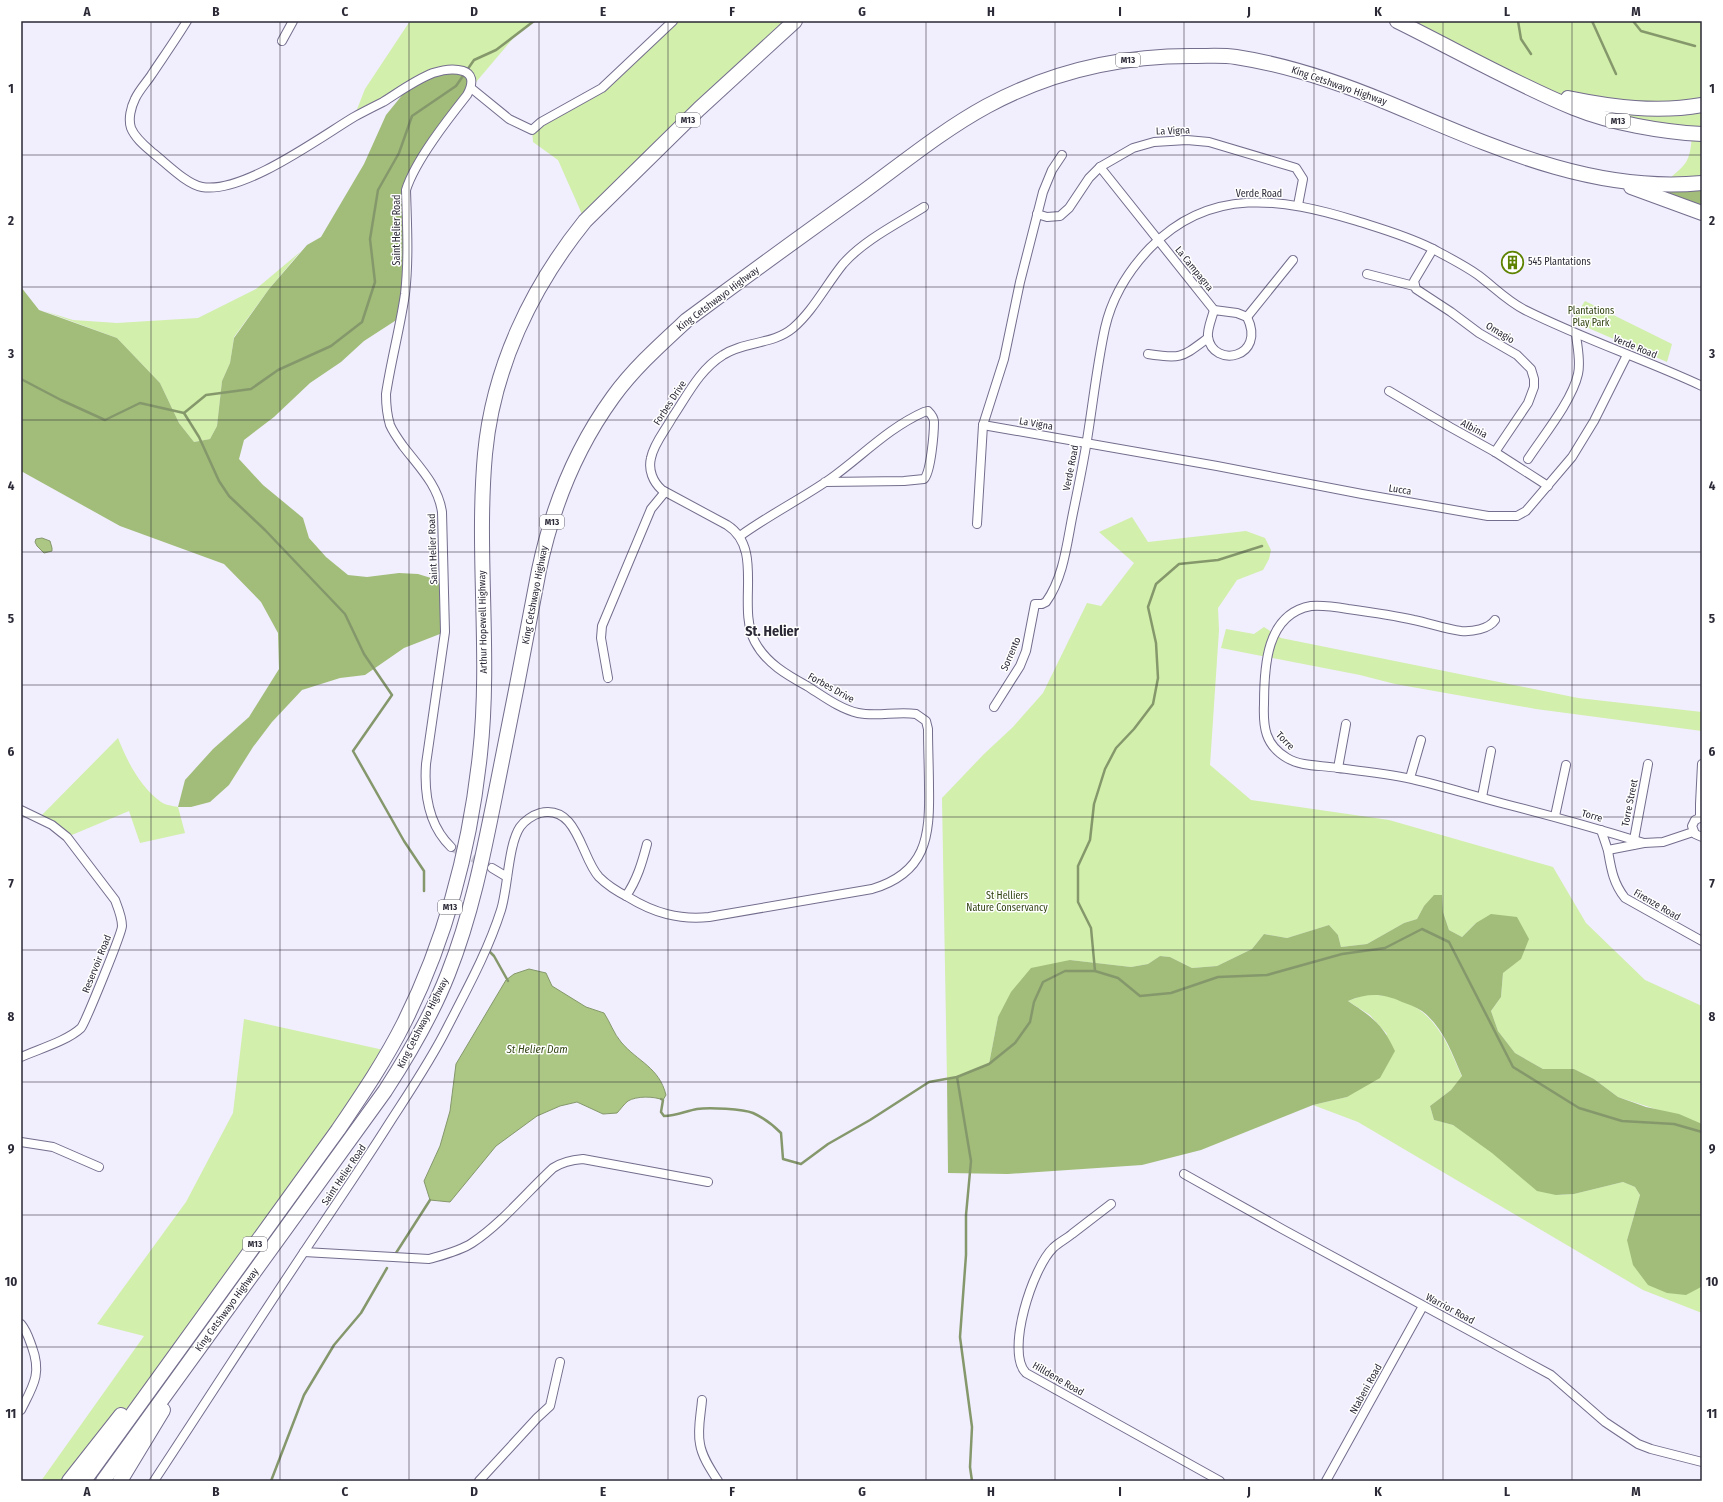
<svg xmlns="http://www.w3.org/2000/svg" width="1723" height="1502" viewBox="0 0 1723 1502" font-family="'Fira Sans Condensed',sans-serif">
	<rect width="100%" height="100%" fill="#f1eefd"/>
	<g fill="#d2efab">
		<polygon points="410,21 534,21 516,35 471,88 451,68 354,117 365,89"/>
		<polygon points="673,21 795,21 585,221 558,160 533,142 532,130 592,95"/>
		<path d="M1397,21H1702V183L1663,184C1686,164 1690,165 1692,134L1592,114Z"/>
		<polygon points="300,252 269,289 234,337 230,363 222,381 217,426 210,439 194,442 179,423 160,383 117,338 44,311 73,320 117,323 198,318 256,289"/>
		<polygon points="1585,301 1672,344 1667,362 1572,321"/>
		<polygon points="1132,517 1148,542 1246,531 1265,538 1271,550 1269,559 1263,570 1237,580 1218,608 1219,630 1210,765 1251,800 1389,820 1553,867 1586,923 1645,980 1702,1006 1702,1124 1618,1097 1594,1079 1574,1069 1543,1069 1515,1053 1498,1031 1491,1011 1501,997 1503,973 1520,959 1476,923 1462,937 1449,930 1443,912 1442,895 1424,906 1417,919 1404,923 1367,944 1341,947 1338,935 1329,925 1287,938 1264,934 1252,949 1217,966 1192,968 1170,957 1160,956 1148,964 1131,967 1070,960 998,1017 989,1064 957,1077 947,1079 942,798 984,754 1013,727 1043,693 1087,603 1101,606 1134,563 1099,532"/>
		<polygon points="1264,627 1281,638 1578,698 1702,712 1702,731 1536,709 1395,684 1360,675 1221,648 1226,629 1254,634"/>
		<path d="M118,738C127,761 140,787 161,802C165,805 173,806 178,807L185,833L140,843L129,811L67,837L39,818Z"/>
		<path d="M1367,994C1374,995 1384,995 1391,997C1434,1008 1446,1040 1462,1077L1451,1090L1430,1106L1434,1120L1453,1125L1556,1195L1574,1194L1623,1182L1635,1187L1640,1195L1627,1240L1702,1287V1313L1643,1290L1358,1122L1313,1105L1347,1097L1387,1034L1370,1015L1348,1001Z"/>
		<polygon points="244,1019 388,1051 173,1358 136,1397 69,1481 41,1481 144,1336 97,1324 186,1202 233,1113"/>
	</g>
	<g fill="#a1bd79">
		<polygon points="463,71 472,83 409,181 407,235 401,317 364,341 341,362 310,383 274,417 244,440 239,459 263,485 303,518 309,538 326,557 348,575 367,577 399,573 418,574 444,582 445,632 404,648 365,675 340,678 302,690 272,722 253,747 229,785 210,802 191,807 178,807 185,780 213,749 249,717 279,669 278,633 261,602 224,564 120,526 21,471 21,287 39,310 117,338 160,383 179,423 194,442 210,439 217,426 222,381 230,363 234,338 269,289 307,245 321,237 364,164 386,115 412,83 428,75"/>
		<polygon points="1702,183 1702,213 1633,188"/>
		<path d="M1434,895H1442L1443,912L1449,930L1462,937L1476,923L1491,914L1517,917L1529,939L1521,959L1503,973L1501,997L1491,1011L1498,1031L1515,1053L1543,1069H1574L1594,1079L1618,1097L1646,1107L1679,1114L1702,1124L1701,1287L1686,1295L1667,1293L1648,1285L1633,1265L1627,1240L1640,1195L1635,1187L1623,1182L1574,1194L1556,1195L1537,1191L1492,1153L1453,1125L1434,1120L1430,1106L1451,1090L1462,1076C1452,1053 1443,1027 1422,1011C1416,1007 1408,1004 1402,1002C1382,993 1368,993 1348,1001C1372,1017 1382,1023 1395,1051L1380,1078L1347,1097L1313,1105L1201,1150L1142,1165L1008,1174L948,1173L947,1079L957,1077L989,1064L998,1017L1011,992L1031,968L1070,960L1131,967L1148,964L1160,956L1170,957L1192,968L1217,966L1252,949L1264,934L1287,938L1329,925L1338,935L1341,947L1367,944L1404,923L1417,919L1424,906Z"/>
	</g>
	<g fill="#abc783" stroke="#85986c">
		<polygon points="42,538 50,541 52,548 52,551 44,553 37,546 35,542 36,539"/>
		<path d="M529,969L546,973L552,986L586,1007L604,1013C610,1022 614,1034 621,1042C638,1062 659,1067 666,1095L663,1100C654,1096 636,1096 628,1101C624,1104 620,1110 617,1113L603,1114L577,1102L560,1106L537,1116L496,1146L450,1202L430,1200L424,1181L440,1146L450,1111L456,1064L506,980L514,974Z"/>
	</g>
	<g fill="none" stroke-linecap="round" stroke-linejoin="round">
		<g stroke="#85986c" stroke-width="2.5">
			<polyline points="1518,21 1521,39 1531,54"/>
			<polyline points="1592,21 1616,74"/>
			<polyline points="1633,21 1641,31 1695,46"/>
			<polyline points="21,379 61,400 105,420 140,403 184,413 199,437 219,481 229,496 265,530 345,614 364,654 392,695 353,751 404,841 424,871 424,891"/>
			<polyline points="184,413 206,395 251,389 278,370 331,346 362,322 375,282 370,239 378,190 399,153 412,116 456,86 474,60 496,50 534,21"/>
			<polyline points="489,951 494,956 508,981"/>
			<polyline points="1095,971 1091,928 1078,902 1078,866 1090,840 1094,804 1105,769 1116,748 1134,729 1153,704 1158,678 1156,643 1148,607 1156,584 1179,564 1218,560 1262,546"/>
			<polyline points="957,1077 971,1161 966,1215 966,1255 960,1337 972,1427 970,1467 972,1481"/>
			<path d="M661,1099L663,1100L661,1112L664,1116C676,1116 686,1111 697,1109C709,1107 743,1109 753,1113C764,1118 773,1125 781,1133L783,1159L801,1164L828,1144L870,1120L929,1082L957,1077L989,1064L1015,1043L1030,1022L1034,1002L1043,982L1065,971H1095L1118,978L1140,996L1171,993L1218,977L1267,975L1342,954L1385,948L1422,929L1449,942L1513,1067L1579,1108L1622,1121L1674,1124L1702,1132"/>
			<polyline points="396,1253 430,1200"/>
			<polyline points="271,1481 304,1395 334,1345 361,1313 387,1268"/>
		</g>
		<polyline stroke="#c9c7d5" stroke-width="8" stroke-dasharray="8 4" stroke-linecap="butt" points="451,847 492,868"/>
		<defs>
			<g id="minor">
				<path d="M187,21C176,39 164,56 152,74C147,82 139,90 135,99C131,107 128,119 131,128C135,138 145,146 153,153C166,163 186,184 202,187C243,194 319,138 354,117C363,112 373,107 383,102C399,92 415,80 433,73C451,67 483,66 467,95C448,119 415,161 406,190C407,225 409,259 405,294C400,328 391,361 386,394C386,404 387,415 390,425C393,432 398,439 403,446C419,467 438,485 442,512L445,632L426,764C424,794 428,825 451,847"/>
				<polyline points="282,41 293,21"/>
				<polyline points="471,88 509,119 532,130 541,122 602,88 673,21"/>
				<polyline points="1062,155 1052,170 1043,192 1020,282 1004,359 983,425 1217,466 1362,494 1488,516 1517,516 1526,511 1572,457 1594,421 1627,355"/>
				<polyline points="1100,167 1214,310"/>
				<polyline points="1037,214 1047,217 1060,216 1069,208 1089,178 1100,167 1133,148 1154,142 1187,140 1209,142 1296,168 1303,179 1298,205"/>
				<polyline points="1433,249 1414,281 1416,289 1451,312 1479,333 1517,355 1531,369 1534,379 1534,387 1528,403 1495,452"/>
				<polyline points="1367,274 1414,286"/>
				<path d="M1214,310L1237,313L1247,317C1267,358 1213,369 1208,337C1207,329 1212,318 1214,310Z"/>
				<polyline points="1247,317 1293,260"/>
				<path d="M1148,354C1182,359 1181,358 1208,338"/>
				<polyline points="1389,391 1450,427 1495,452 1548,486"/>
				<path d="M1528,459C1543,436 1572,401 1578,374C1581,361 1577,346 1576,334"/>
				<polyline points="977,524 983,425"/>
				<path d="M740,536C769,515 801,499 830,479C861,457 888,428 924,412L928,411C931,414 934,417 934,422C934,432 931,472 924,479L904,481L825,482"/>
				<path d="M1495,620C1489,629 1472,632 1461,631C1445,629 1429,623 1414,620C1392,615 1370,612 1348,609C1336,607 1323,605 1311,606C1266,614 1264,667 1264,704C1263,727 1265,745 1287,758C1302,767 1322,765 1338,768C1362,771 1388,774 1412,779C1443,786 1474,796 1505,804C1552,816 1598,829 1644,843"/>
				<polyline points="608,678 601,638 602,626 651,509 665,492"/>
				<path d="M994,707L1020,666L1026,651L1035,604H1042L1046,602C1064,577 1067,542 1073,513C1078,489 1083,465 1087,440C1093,403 1097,365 1105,328C1112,297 1128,271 1150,248C1210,186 1282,198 1357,221C1382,229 1407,236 1431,248C1446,256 1464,265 1478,275C1494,287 1507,301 1525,310C1583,339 1644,359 1702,386"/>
				<polyline points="1338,768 1346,724"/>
				<polyline points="1410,778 1421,740"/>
				<polyline points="1482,797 1491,751"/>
				<path d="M21,810L52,825L67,837L115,900C118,908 122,917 122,926C122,933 85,1023 81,1028C67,1041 39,1049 21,1057"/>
				<polyline points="1555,816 1566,765"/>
				<polyline points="1700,817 1700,804 1702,764"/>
				<polyline points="1702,817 1695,820 1692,826 1695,834 1702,837"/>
				<path d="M1601,830C1603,836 1606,844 1608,851C1611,868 1613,883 1625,898L1702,941"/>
				<polyline points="1633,845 1648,764"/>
				<polyline points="1608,850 1644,843 1663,842 1693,832"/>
				<polyline points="492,868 507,877"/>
				<path d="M626,896C637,880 642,863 647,844"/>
				<polyline points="21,1142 53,1147 99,1167"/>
				<polyline points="1184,1174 1284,1230 1551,1375 1605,1422 1638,1444 1651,1449 1702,1462"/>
				<path d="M1111,1204C1098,1214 1085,1224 1072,1234C1066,1239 1058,1243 1053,1248C1033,1267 1005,1352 1026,1373L1220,1481"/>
				<path d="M304,1252L429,1259C443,1255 460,1251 472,1243C502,1223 526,1193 553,1168C562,1162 571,1160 583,1159L708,1182"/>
				<path d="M21,1324C27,1331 29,1339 32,1347C42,1374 33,1386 21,1410"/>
				<path d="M702,1400C701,1414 697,1430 700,1444C702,1457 711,1470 718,1481"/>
				<path d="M154,1481C208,1399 261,1316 316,1234C341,1197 366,1160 390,1122C410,1091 431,1060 447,1028C467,989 488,951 501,910C508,888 508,845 520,827C524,821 533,815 540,813C578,804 581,858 599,877C607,885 618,892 628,897C654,913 679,920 709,917L872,889C926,873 930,837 929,788C929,768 928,749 928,729L926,721L916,714C897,711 877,717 858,713C840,709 823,696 807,686C787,675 766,663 755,642C736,606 765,549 727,525L662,490C653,482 648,470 651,458C654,443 665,431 672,418C687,396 699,370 723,355C744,341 773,345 793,328C813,311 826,285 843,264C864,240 897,224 924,207"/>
				<polyline points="479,1481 537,1418 550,1406 560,1362"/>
				<polyline points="1326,1481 1423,1306"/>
			</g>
			<g id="motorway">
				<path d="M1397,21C1456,50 1513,83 1574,108C1611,123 1662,132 1702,134"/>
				<path d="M1568,98C1612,107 1657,113 1702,105"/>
				<polyline points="1631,187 1702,213"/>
				<polyline points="69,1481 121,1415"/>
				<path d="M84,1481L338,1130C361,1096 385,1061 404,1023C446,939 470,848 480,754C491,655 476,554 485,454C493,368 531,288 585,221L699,109L795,21"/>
				<path d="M103,1481L385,1091C409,1054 432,1015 448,974C473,911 485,846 498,781C512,711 526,640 539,570C552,508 576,448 613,397C634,368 661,344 687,320C745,277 804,234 863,192C904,162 943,130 987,106C1052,71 1124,55 1197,56C1210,56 1223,55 1236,57C1288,65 1338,82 1386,102C1487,144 1590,194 1702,183"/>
				<polyline points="120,1481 163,1410"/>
			</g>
		</defs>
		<use href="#minor" stroke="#746d8d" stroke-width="10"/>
		<use href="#motorway" stroke="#746d8d" stroke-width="16"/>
		<use href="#minor" stroke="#fff" stroke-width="8"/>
		<use href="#motorway" stroke="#fff" stroke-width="14"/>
	</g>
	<path fill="none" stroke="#2b2936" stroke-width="1" stroke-opacity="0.55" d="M151,21V1481M280,21V1481M409,21V1481M539,21V1481M668,21V1481M797,21V1481M926,21V1481M1055,21V1481M1184,21V1481M1314,21V1481M1443,21V1481M1572,21V1481M21,155H1702M21,287H1702M21,420H1702M21,552H1702M21,685H1702M21,817H1702M21,950H1702M21,1082H1702M21,1215H1702M21,1347H1702"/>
	<defs>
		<symbol id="building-ring" viewBox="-11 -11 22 22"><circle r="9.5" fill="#fff" stroke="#5e8300" stroke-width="1.5"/><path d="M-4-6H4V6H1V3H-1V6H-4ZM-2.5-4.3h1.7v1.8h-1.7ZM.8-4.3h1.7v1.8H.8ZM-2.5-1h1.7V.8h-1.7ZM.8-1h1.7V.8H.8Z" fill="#5e8300"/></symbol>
	</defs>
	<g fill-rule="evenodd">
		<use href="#building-ring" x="1500" y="250" width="25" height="25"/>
	</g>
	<g text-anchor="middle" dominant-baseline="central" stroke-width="3" stroke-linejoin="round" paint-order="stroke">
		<g fill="#fff" stroke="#6b6972" stroke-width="1">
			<rect x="1116" y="53" width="24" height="14" rx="3"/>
			<rect x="676" y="113" width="24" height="14" rx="3"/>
			<rect x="1606" y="114" width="24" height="14" rx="3"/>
			<rect x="540" y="515" width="24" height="14" rx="3"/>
			<rect x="438" y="900" width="24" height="14" rx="3"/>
			<rect x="243" y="1237" width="24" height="14" rx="3"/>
		</g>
		<g font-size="9" font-weight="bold" fill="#2b2936">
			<text x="1128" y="60">M13</text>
			<text x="688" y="120">M13</text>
			<text x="1618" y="121">M13</text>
			<text x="552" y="522">M13</text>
			<text x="450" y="907">M13</text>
			<text x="255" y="1244">M13</text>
		</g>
		<g font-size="10" fill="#2b2936" stroke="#fff">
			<text transform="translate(1339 86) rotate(19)">King Cetshwayo Highway</text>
			<text transform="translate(1173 131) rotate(-2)">La Vigna</text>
			<text x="1259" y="194">Verde Road</text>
			<text transform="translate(397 230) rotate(-90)">Saint Helier Road</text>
			<text transform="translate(1194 269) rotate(51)">La Campagna</text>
			<text transform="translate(718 299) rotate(-37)">King Cetshwayo Highway</text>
			<text transform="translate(1500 333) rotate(31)">Omagio</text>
			<text transform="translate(1635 347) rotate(22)">Verde Road</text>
			<text transform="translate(670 403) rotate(-57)">Forbes Drive</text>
			<text transform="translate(1036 424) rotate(10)">La Vigna</text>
			<text transform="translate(1474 429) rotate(28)">Albinia</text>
			<text transform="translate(1071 468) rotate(-79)">Verde Road</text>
			<text transform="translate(1400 490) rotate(9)">Lucca</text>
			<text transform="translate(433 549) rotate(-92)">Saint Helier Road</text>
			<text transform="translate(535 595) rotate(-79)">King Cetshwayo Highway</text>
			<text transform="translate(483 622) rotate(-91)">Arthur Hopewell Highway</text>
			<text transform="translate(1011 654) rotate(-67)">Sorrento</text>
			<text transform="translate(831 688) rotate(29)">Forbes Drive</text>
			<text transform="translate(1285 741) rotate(46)">Torre</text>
			<text transform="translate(1630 803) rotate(-79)">Torre Street</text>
			<text transform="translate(1592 816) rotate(16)">Torre</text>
			<text transform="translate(1657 905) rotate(30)">Firenze Road</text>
			<text transform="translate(97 964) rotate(-68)">Reservoir Road</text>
			<text transform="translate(423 1023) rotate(-63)">King Cetshwayo Highway</text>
			<text transform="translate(344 1175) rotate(-56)">Saint Helier Road</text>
			<text transform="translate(1450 1309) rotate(28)">Warrior Road</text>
			<text transform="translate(227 1310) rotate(-54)">King Cetshwayo Highway</text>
			<text transform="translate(1058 1379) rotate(30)">Hilldene Road</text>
			<text transform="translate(1366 1389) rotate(-61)">Ntabeni Road</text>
		</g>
		<g font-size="10" fill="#2b2936" stroke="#fff" text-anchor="start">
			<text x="1528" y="262">545 Plantations</text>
		</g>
		<g font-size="10" fill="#304210" stroke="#fff">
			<text x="1591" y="311">Plantations<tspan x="1591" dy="12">Play Park</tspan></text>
			<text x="1007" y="896">St Helliers<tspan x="1007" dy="12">Nature Conservancy</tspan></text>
		</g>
		<g font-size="11" font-style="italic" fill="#354716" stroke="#fff">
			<text x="537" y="1049">St Helier Dam</text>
		</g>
		<g font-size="14" font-weight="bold" fill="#2b2936" stroke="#fff">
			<text x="772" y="631">St. Helier</text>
		</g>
	</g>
	<rect width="1723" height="1502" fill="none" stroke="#ffffff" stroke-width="44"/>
	<rect x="22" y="22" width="1679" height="1458" fill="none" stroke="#2b2936" stroke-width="1.5"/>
	<g font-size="13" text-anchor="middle" font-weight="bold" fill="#2b2936">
		<text x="87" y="16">A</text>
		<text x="216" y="16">B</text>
		<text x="345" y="16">C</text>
		<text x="474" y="16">D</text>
		<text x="603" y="16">E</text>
		<text x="732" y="16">F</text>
		<text x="862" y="16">G</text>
		<text x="991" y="16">H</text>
		<text x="1120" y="16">I</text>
		<text x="1249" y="16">J</text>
		<text x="1378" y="16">K</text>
		<text x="1507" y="16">L</text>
		<text x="1636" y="16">M</text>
		<text x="11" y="93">1</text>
		<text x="1712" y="93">1</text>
		<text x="11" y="225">2</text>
		<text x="1712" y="225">2</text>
		<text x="11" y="358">3</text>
		<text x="1712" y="358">3</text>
		<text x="11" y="490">4</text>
		<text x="1712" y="490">4</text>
		<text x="11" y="623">5</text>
		<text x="1712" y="623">5</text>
		<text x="11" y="756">6</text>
		<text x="1712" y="756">6</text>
		<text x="11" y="888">7</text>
		<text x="1712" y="888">7</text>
		<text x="11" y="1021">8</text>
		<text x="1712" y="1021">8</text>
		<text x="11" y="1153">9</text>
		<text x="1712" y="1153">9</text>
		<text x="11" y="1286">10</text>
		<text x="1712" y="1286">10</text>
		<text x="11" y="1418">11</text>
		<text x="1712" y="1418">11</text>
		<text x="87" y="1496">A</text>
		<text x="216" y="1496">B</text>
		<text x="345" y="1496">C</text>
		<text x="474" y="1496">D</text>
		<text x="603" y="1496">E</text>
		<text x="732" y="1496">F</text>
		<text x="862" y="1496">G</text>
		<text x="991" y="1496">H</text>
		<text x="1120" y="1496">I</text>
		<text x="1249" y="1496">J</text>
		<text x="1378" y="1496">K</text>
		<text x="1507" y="1496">L</text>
		<text x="1636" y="1496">M</text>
	</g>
</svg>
